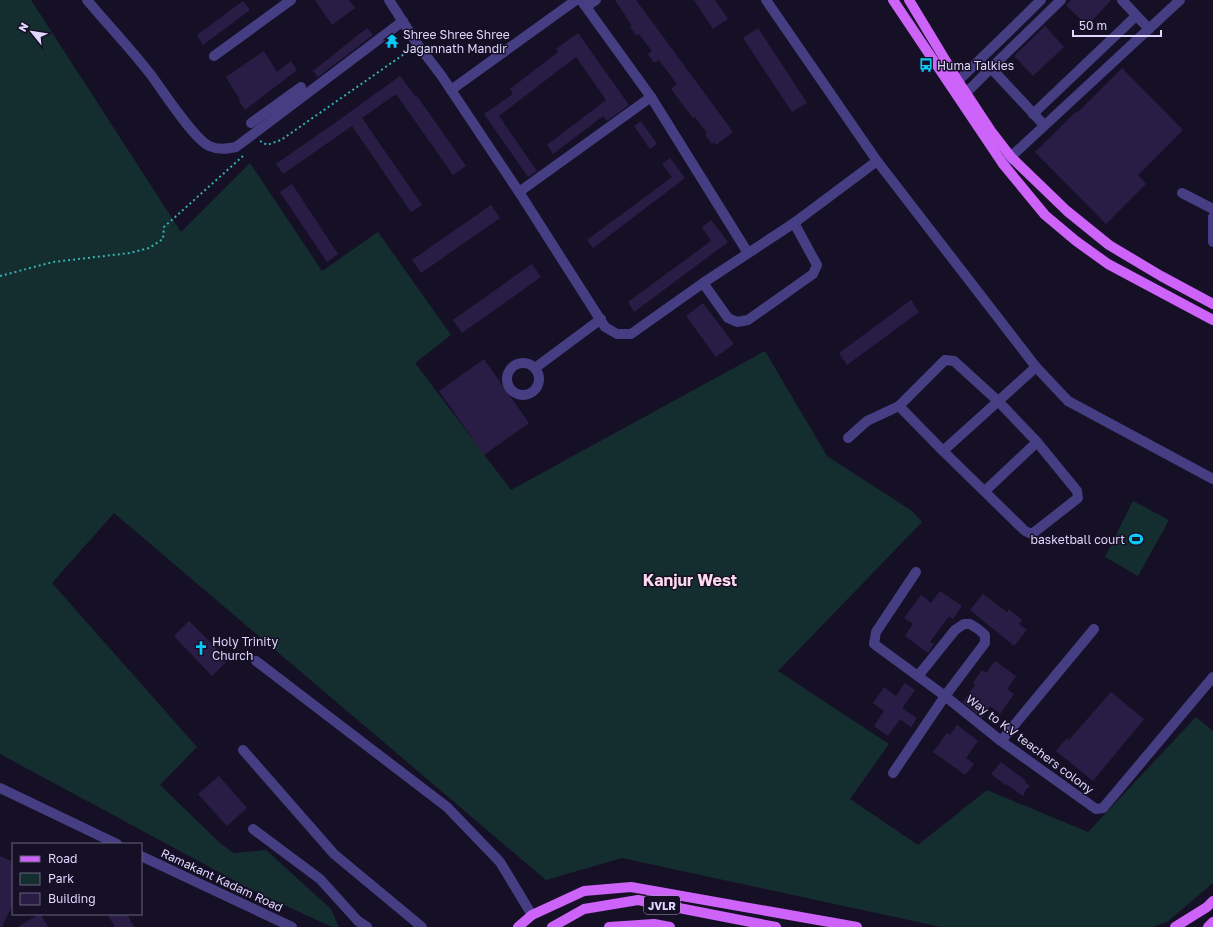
<svg xmlns="http://www.w3.org/2000/svg" width="1213" height="927" viewBox="0 0 1213 927" font-family="'Golos Text',sans-serif">
	<rect width="100%" height="100%" fill="#161026"/>
	<g fill="#142e30">
		<polygon points="0,0 31,0 181,232 250,163 322,271 378,232 451,335 415,363 511,490 765,351 827,456 912,511 922,522 778,671 889,744 850,799 918,845 987,790 1088,832 1196,717 1213,731 1213,883 1167,922 1152,927 941,927 622,858 546,880 114,513 52,583 197,747 160,785 221,844 234,853 266,850 331,909 339,927 332,927 256,892 0,754"/>
		<polygon points="1133,501 1169,520 1138,576 1105,557"/>
	</g>
	<g fill="#291d46">
		<polygon points="315,0 349,0 355,8 332,25"/>
		<polygon points="615,0 636,0 733,132 716,145 714,142 712,144 705,135 707,133 695,117 693,118 671,89 677,84 659,60 654,63 648,54 652,51 639,34 637,36 630,27 632,26"/>
		<polygon points="694,0 715,0 728,19 713,29"/>
		<polygon points="1071,0 1111,0 1087,26 1066,5"/>
		<polygon points="243,1 250,10 203,45 197,35"/>
		<polygon points="1045,26 1064,47 1033,76 1014,56"/>
		<polygon points="367,28 373,35 318,77 313,71"/>
		<polygon points="758,28 807,103 792,112 743,38"/>
		<polygon points="578,33 629,105 607,121 603,116 553,154 547,145 606,100 576,57 499,116 537,171 528,177 484,114 513,94 510,89 558,52 556,49"/>
		<polygon points="264,51 277,72 291,61 297,70 245,110 239,101 240,100 226,77"/>
		<polygon points="1122,68 1183,130 1138,175 1146,184 1106,224 1035,152 1076,112 1077,113"/>
		<polygon points="400,76 416,97 417,96 466,166 453,175 396,94 362,118 422,205 411,212 352,126 283,174 276,164 332,125"/>
		<polygon points="641,121 657,144 650,149 634,126"/>
		<polygon points="670,158 685,178 593,248 587,240 672,177 662,164"/>
		<polygon points="292,184 338,254 327,262 280,192"/>
		<polygon points="491,205 500,218 421,273 412,260"/>
		<polygon points="711,220 728,242 634,312 628,302 711,241 702,227"/>
		<polygon points="532,264 541,277 462,333 453,320"/>
		<polygon points="911,300 919,312 847,365 839,353"/>
		<polygon points="703,303 734,344 716,357 686,316"/>
		<polygon points="484,359 529,423 484,455 439,391"/>
		<polygon points="940,591 962,606 953,619 949,616 930,642 934,644 928,653 905,636 913,624 904,618 921,595 931,603"/>
		<polygon points="983,594 1007,612 1009,609 1022,620 1019,624 1027,630 1014,646 970,610"/>
		<polygon points="189,621 228,660 212,676 174,636"/>
		<polygon points="995,661 1016,676 1007,689 1014,694 1000,714 990,706 982,718 963,702 975,685 973,683 982,670 986,673"/>
		<polygon points="905,683 915,690 902,708 917,718 911,727 900,719 888,736 874,726 884,711 873,703 884,687 896,696"/>
		<polygon points="1111,692 1144,719 1093,781 1056,751 1067,738 1069,740"/>
		<polygon points="957,725 978,741 966,758 974,764 965,775 933,752 947,733 950,735"/>
		<polygon points="1001,762 1026,781 1025,782 1030,786 1026,790 1023,796 1006,784 1005,785 991,774"/>
		<polygon points="219,776 247,808 227,826 198,794"/>
		<polygon points="0,856 13,862 13,904 2,927 0,927"/>
		<polygon points="39,914 41,914 48,927 18,927"/>
		<polygon points="107,914 127,914 134,927 115,927"/>
	</g>
	<g fill="none" stroke-linecap="round" stroke-linejoin="round">
		<g stroke="#35b0b3" stroke-width="2" stroke-dasharray="2 3" stroke-linecap="butt">
			<polyline points="260,141 267,145 281,140 410,50"/>
			<polyline points="0,276 53,262 130,253 149,248 163,239 164,227 243,156"/>
		</g>
		<g stroke="#463e83" stroke-width="10">
			<path d="M87,0C108,25 131,49 151,75C163,91 193,138 209,146C218,150 226,149 236,147L403,21"/>
			<polyline points="389,0 418,45 441,75 519,192 605,327 617,334 631,334 703,283 794,223 877,161"/>
			<polyline points="581,0 651,97 748,253"/>
			<polyline points="766,0 877,161 1036,367 1068,401 1213,479"/>
			<polyline points="1122,0 1149,29"/>
			<polyline points="586,7 596,0"/>
			<polyline points="214,56 291,0"/>
			<polyline points="958,81 1041,0"/>
			<polyline points="451,90 576,0"/>
			<polyline points="966,93 991,68"/>
			<polyline points="1033,114 1136,16"/>
			<polyline points="251,123 301,87"/>
			<polyline points="1044,125 991,68 1061,0"/>
			<polyline points="1003,164 1180,0"/>
			<polyline points="519,192 651,97"/>
			<polyline points="1182,193 1213,209"/>
			<polyline points="1213,217 1213,242"/>
			<polyline points="703,283 728,318 737,322 748,320 813,274 817,265 794,223"/>
			<circle cx="523" cy="379" r="16"/>
			<polyline points="535,368 601,319"/>
			<polyline points="848,438 867,421 899,406"/>
			<polyline points="943,451 1025,531 1032,534 1078,498 1077,491 1037,442 998,401 954,361 945,360 899,406 943,451 1036,367"/>
			<polyline points="985,491 1037,442"/>
			<polyline points="916,572 876,632 874,644 945,696 1001,741 1096,809 1103,808 1213,677"/>
			<polyline points="256,661 447,807 500,862 532,915"/>
			<polyline points="1001,741 1094,629"/>
			<polyline points="243,750 334,854 422,927"/>
			<polyline points="893,773 945,696 985,643 985,635 978,629 970,624 964,624 955,630 918,676"/>
			<polyline points="0,788 117,844"/>
			<polyline points="253,829 320,879 358,921 367,927"/>
			<polyline points="141,856 292,927"/>
		</g>
		<g stroke="#cd63f8" stroke-width="10">
			<polyline points="893,0 1003,164 1045,215 1076,241 1108,264 1213,320"/>
			<polyline points="909,0 958,81 991,131 1011,157 1067,211 1109,245 1161,276 1213,304"/>
			<polyline points="518,927 532,915 584,891 631,887 857,927"/>
			<polyline points="552,927 584,909 638,900 776,927"/>
			<polyline points="609,927 654,924 670,927"/>
			<polyline points="1175,927 1207,907 1213,901"/>
			<polyline points="1208,927 1213,922"/>
		</g>
	</g>
	<defs>
		<symbol id="temple-bare" viewBox="-9 -9 18 18"><path d="M0-6L5-2H3V0L6.5 2.5H4V6H1.5V3h-3V6H-4V2.5H-6.5L-3 0V-2H-5Z" fill="#0cc8f4" stroke="#161026" stroke-width="2.5" paint-order="stroke"/></symbol>
		<symbol id="bus-bare" viewBox="-9 -9 18 18"><path d="M-5-6H5V4H4V6H2V4H-2V6H-4V4H-5ZM-3.5-4V0h7V-4ZM-3.5 1.2v1.5H-2V1.2ZM2 1.2v1.5H3.5V1.2Z" fill="#0cc8f4" stroke="#161026" stroke-width="2.5" paint-order="stroke"/></symbol>
		<symbol id="stadium-bare" viewBox="-9 -9 18 18"><path d="M0-5a6.5 5 0 1 0 0 10a6.5 5 0 1 0 0-10ZM-3.5-1.8h7v3.6h-7Z" fill="#0cc8f4" stroke="#161026" stroke-width="2.5" paint-order="stroke"/></symbol>
		<symbol id="church-bare" viewBox="-9 -9 18 18"><path d="M-1.2-6h2.4v3.5h3.3v2.4h-3.3V6h-2.4V-.1h-3.3v-2.4h3.3Z" fill="#0cc8f4" stroke="#161026" stroke-width="2.5" paint-order="stroke"/></symbol>
	</defs>
	<g fill-rule="evenodd">
		<use href="#temple-bare" x="382" y="31" width="20" height="20"/>
		<use href="#bus-bare" x="916" y="55" width="20" height="20"/>
		<use href="#stadium-bare" x="1126" y="529" width="20" height="20"/>
		<use href="#church-bare" x="191" y="638" width="20" height="20"/>
	</g>
	<g text-anchor="middle" dominant-baseline="central" stroke-width="3" stroke-linejoin="round" paint-order="stroke">
		<rect fill="#161026" stroke="#a39bbc" stroke-width="1" x="644" y="896" width="36" height="18" rx="3"/>
		<g font-size="11" font-weight="bold" fill="#dfd7fd">
			<text x="662" y="905">JVLR</text>
		</g>
		<g font-size="12" fill="#dfd7fd" stroke="#161026" text-anchor="start">
			<text x="403" y="34">Shree Shree Shree<tspan x="403" dy="14">Jagannath Mandir</tspan></text>
			<text x="937" y="65">Huma Talkies</text>
			<text x="1125" y="539" text-anchor="end">basketball court</text>
			<text x="212" y="641">Holy Trinity<tspan x="212" dy="14">Church</tspan></text>
		</g>
		<g font-size="12" fill="#dfd7fd" stroke="#161026">
			<text transform="translate(1030 744) rotate(37)">Way to K.V teachers colony</text>
			<text transform="translate(222 880) rotate(25)">Ramakant Kadam Road</text>
		</g>
		<g font-size="16" font-weight="bold" fill="#fdd9ed" stroke="#161026">
			<text x="690" y="580">Kanjur West</text>
		</g>
	</g>
	<rect x="12" y="843" width="130" height="72" fill="#161026" stroke="#66607c"/>
	<rect x="20" y="856" width="20" height="6" fill="#cd63f8" stroke="#66607c"/>
	<text x="48" y="863" font-size="12" fill="#dfd7fd">Road</text>
	<rect x="20" y="873" width="20" height="12" fill="#142e30" stroke="#66607c"/>
	<text x="48" y="883" font-size="12" fill="#dfd7fd">Park</text>
	<rect x="20" y="893" width="20" height="12" fill="#291d46" stroke="#66607c"/>
	<text x="48" y="903" font-size="12" fill="#dfd7fd">Building</text>
	<g transform="translate(32 32) rotate(300)" stroke="#161026" stroke-width="3" paint-order="stroke">
	<path d="M0-3L7 15L0 10L-7 15Z" fill="#dfd7fd"/>
	<text y="-6" font-size="11" font-weight="bold" text-anchor="middle" fill="#dfd7fd">N</text>
	</g>
	<path d="M1073 30v6h88v-6" fill="none" stroke="#dfd7fd" stroke-width="2"/>
	<text x="1079" y="30" font-size="12" fill="#dfd7fd" stroke="#161026" stroke-width="3" paint-order="stroke">50 m</text>
</svg>
